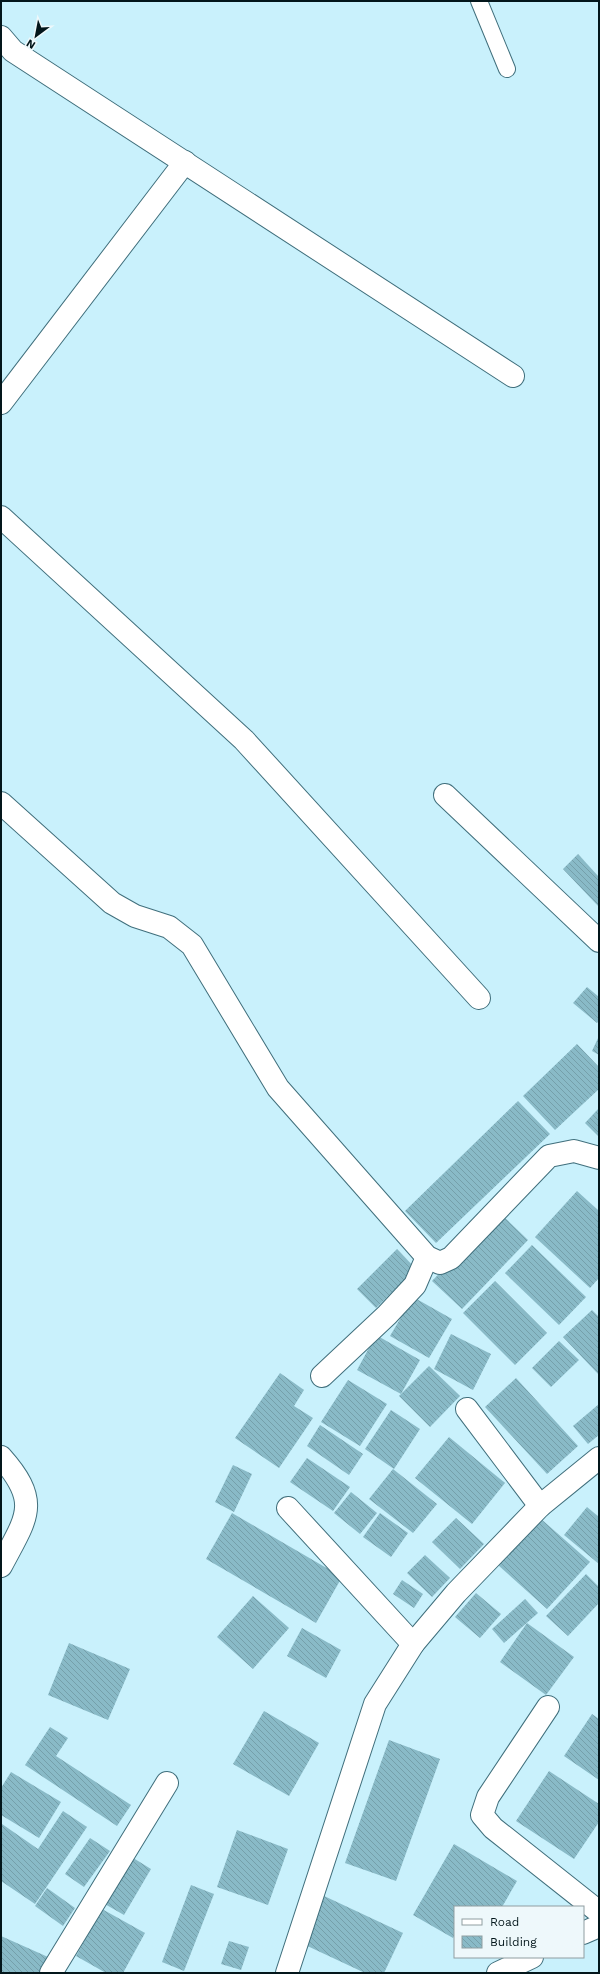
<svg xmlns="http://www.w3.org/2000/svg" width="600" height="1974" viewBox="0 0 600 1974" font-family="'Work Sans',sans-serif">
	<defs>
		<pattern id="building-back-hatch" width="6" height="6" patternUnits="userSpaceOnUse"><rect width="6" height="6" fill="#89bac7"/><path d="M-1 5l2 2M0 0l6 6M5-1l2 2" fill="none" stroke="#759faa"/></pattern>
	</defs>
	<rect width="100%" height="100%" fill="#c9f1fc"/>
	<g fill="url(#building-back-hatch)">
		<polygon points="578,854 599,877 599,907 563,869"/>
		<polygon points="587,987 599,997 599,1021 597,1023 573,1003"/>
		<polygon points="599,1036 599,1055 592,1051"/>
		<polygon points="577,1044 599,1067 599,1089 555,1130 523,1096"/>
		<polygon points="518,1101 550,1134 436,1243 405,1211"/>
		<polygon points="599,1108 599,1137 585,1123"/>
		<polygon points="577,1191 599,1211 599,1278 590,1288 535,1237"/>
		<polygon points="499,1212 528,1240 462,1309 432,1281"/>
		<polygon points="532,1245 586,1297 559,1325 505,1273"/>
		<polygon points="397,1249 416,1269 376,1308 357,1289"/>
		<polygon points="495,1281 547,1333 515,1365 463,1313"/>
		<polygon points="413,1297 452,1319 429,1358 390,1336"/>
		<polygon points="592,1310 599,1317 599,1375 563,1337"/>
		<polygon points="451,1334 491,1354 473,1390 434,1369"/>
		<polygon points="376,1335 420,1360 401,1394 357,1370"/>
		<polygon points="559,1341 579,1360 551,1387 532,1368"/>
		<polygon points="429,1366 460,1396 430,1427 399,1396"/>
		<polygon points="280,1373 304,1390 294,1406 313,1418 279,1468 235,1438"/>
		<polygon points="516,1378 578,1446 547,1474 485,1407"/>
		<polygon points="348,1380 387,1404 360,1446 321,1422"/>
		<polygon points="599,1404 599,1435 588,1444 573,1426"/>
		<polygon points="391,1410 420,1429 394,1469 365,1449"/>
		<polygon points="320,1425 363,1454 349,1475 307,1446"/>
		<polygon points="449,1437 505,1483 472,1524 415,1478"/>
		<polygon points="307,1458 350,1487 333,1511 290,1482"/>
		<polygon points="233,1465 252,1474 234,1512 215,1502"/>
		<polygon points="393,1469 437,1504 413,1533 369,1499"/>
		<polygon points="351,1492 377,1513 360,1534 334,1513"/>
		<polygon points="587,1507 599,1517 599,1564 564,1535"/>
		<polygon points="232,1513 342,1577 316,1623 206,1559"/>
		<polygon points="380,1513 408,1533 391,1557 363,1537"/>
		<polygon points="456,1518 484,1544 460,1569 432,1542"/>
		<polygon points="540,1518 590,1562 547,1609 498,1565"/>
		<polygon points="425,1555 450,1578 432,1597 407,1573"/>
		<polygon points="586,1574 599,1587 599,1603 568,1636 546,1616"/>
		<polygon points="402,1580 423,1594 414,1608 393,1594"/>
		<polygon points="476,1593 501,1614 480,1638 455,1617"/>
		<polygon points="253,1596 289,1628 253,1669 217,1637"/>
		<polygon points="525,1599 538,1613 504,1643 492,1629"/>
		<polygon points="527,1623 574,1657 546,1695 500,1662"/>
		<polygon points="302,1628 341,1650 326,1678 287,1656"/>
		<polygon points="69,1643 130,1669 108,1720 48,1695"/>
		<polygon points="264,1711 319,1743 289,1796 233,1764"/>
		<polygon points="592,1714 599,1719 599,1780 564,1756"/>
		<polygon points="50,1727 68,1738 56,1756 131,1805 117,1826 25,1765"/>
		<polygon points="389,1740 440,1759 396,1881 345,1863"/>
		<polygon points="549,1771 599,1804 599,1822 574,1859 516,1821"/>
		<polygon points="11,1772 61,1802 39,1838 1,1815 1,1788"/>
		<polygon points="63,1811 87,1827 35,1904 1,1881 1,1826 2,1824 38,1849"/>
		<polygon points="237,1830 288,1849 268,1905 217,1887"/>
		<polygon points="90,1838 110,1851 84,1887 65,1874"/>
		<polygon points="454,1844 517,1881 502,1907 455,1907 455,1935 453,1938 413,1915"/>
		<polygon points="130,1856 151,1869 124,1915 103,1903"/>
		<polygon points="191,1885 214,1894 184,1971 162,1962"/>
		<polygon points="47,1888 75,1908 63,1926 35,1906"/>
		<polygon points="322,1895 403,1933 384,1973 365,1973 301,1943"/>
		<polygon points="102,1909 145,1933 123,1973 106,1973 76,1956"/>
		<polygon points="1,1936 48,1957 41,1973 1,1973"/>
		<polygon points="229,1941 249,1947 241,1970 221,1964"/>
	</g>
	<g fill="none" stroke-linecap="round" stroke-linejoin="round">
		<defs>
			<polyline id="lane" points="479,1 507,69"/>
			<g id="street">
				<polyline points="1,37 13,51 513,376"/>
				<polyline points="1,403 185,162"/>
				<polyline points="1,517 244,740 479,998"/>
				<polyline points="445,795 599,941"/>
				<polyline points="1,803 112,903 135,916 169,927 192,945 278,1088 427,1257 440,1263 451,1258 549,1156 574,1151 599,1158"/>
				<polyline points="322,1376 387,1315 415,1285 427,1257"/>
				<polyline points="467,1409 540,1506"/>
				<path d="M1,1457C42,1503 26,1518 1,1566"/>
				<polyline points="288,1508 413,1644"/>
				<polyline points="548,1707 488,1797 482,1815 493,1828 599,1912"/>
				<polyline points="583,1933 599,1926"/>
				<polyline points="51,1973 167,1783"/>
				<polyline points="287,1973 375,1704 413,1644 456,1593 540,1506 599,1458"/>
				<polyline points="498,1973 532,1957"/>
			</g>
		</defs>
		<use href="#lane" stroke="#406f7c" stroke-width="18"/>
		<use href="#street" stroke="#406f7c" stroke-width="24"/>
		<use href="#lane" stroke="#fff" stroke-width="16"/>
		<use href="#street" stroke="#fff" stroke-width="22"/>
	</g>
	<rect width="600" height="1974" fill="none" stroke="#03161b" stroke-width="4"/>
	<rect x="454" y="1906" width="130" height="52" fill="#eef8fb" stroke="#909ea1"/>
	<rect x="462" y="1919" width="20" height="6" fill="#ffffff" stroke="#909ea1"/>
	<text x="490" y="1926" font-size="12" fill="#03161b">Road</text>
	<rect x="462" y="1936" width="20" height="12" fill="url(#building-back-hatch)" stroke="#909ea1"/>
	<text x="490" y="1946" font-size="12" fill="#03161b">Building</text>
	<g transform="translate(36 36) rotate(212)" stroke="#eef8fb" stroke-width="3" paint-order="stroke">
	<path d="M0-3L7 15L0 10L-7 15Z" fill="#03161b"/>
	<text y="-6" font-size="11" font-weight="bold" text-anchor="middle" fill="#03161b">N</text>
	</g>
</svg>
